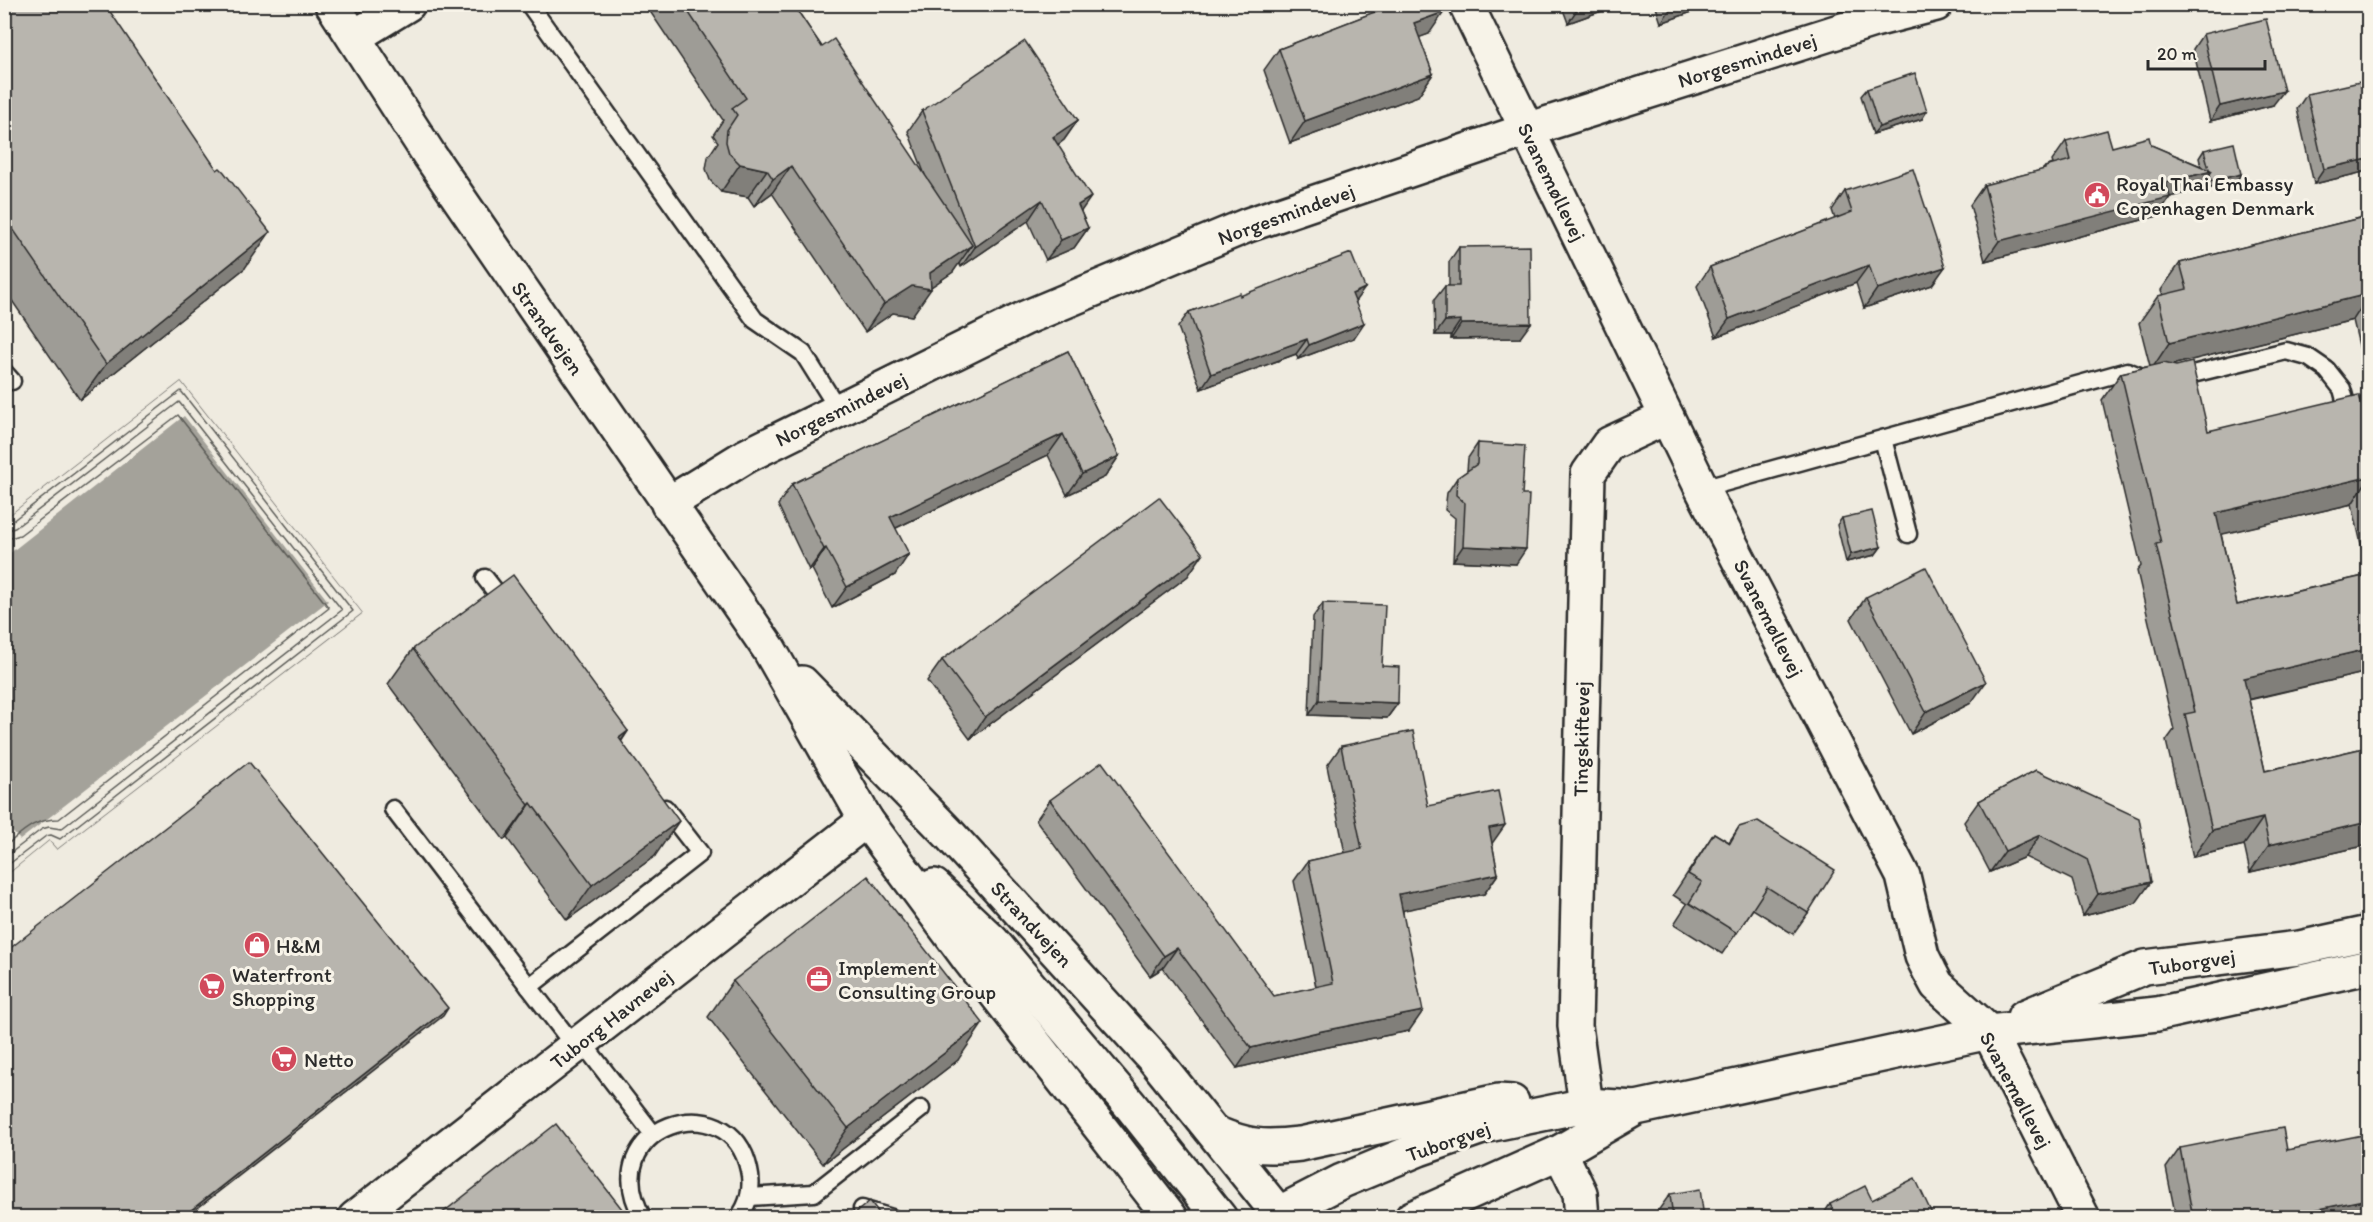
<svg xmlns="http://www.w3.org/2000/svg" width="2373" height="1222" viewBox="0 0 2373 1222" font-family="Itim,sans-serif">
	<rect width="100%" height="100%" fill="#efebe0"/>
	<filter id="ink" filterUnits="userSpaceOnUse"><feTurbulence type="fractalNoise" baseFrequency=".0167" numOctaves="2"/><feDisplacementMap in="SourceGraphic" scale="12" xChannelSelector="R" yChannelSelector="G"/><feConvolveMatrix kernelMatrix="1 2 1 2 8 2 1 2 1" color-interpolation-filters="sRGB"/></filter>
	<g filter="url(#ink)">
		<polygon fill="#a4a29a" stroke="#74726e" stroke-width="1.5" points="181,382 362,613 57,849 49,840 5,876 5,519"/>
		<polygon fill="#efebe0" points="181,382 362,613 57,849 49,840 5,876 5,829 8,827 20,840 328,601 184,416 5,557 5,519"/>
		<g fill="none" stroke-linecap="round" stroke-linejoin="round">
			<g stroke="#5b5b57" stroke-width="1.5">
				<polyline points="4,523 11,522 181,391 353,611 60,839 51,835 46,836 4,868"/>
				<polyline points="4,531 15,528 179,402 342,610 61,829 49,827 42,829 4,858"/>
				<path d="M4,540L20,535L178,415L329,608L59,819C33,819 24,831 4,847"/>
			</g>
			<defs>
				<g id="service">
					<polyline points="529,4 755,320 803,353 838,409"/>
					<polyline points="4,372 12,381"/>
					<polyline points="2172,379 2286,351 2308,357 2327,370 2342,389 2357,444 2368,450"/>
					<polyline points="1883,439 1908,534"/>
					<polyline points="1702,489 2127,371 2147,379"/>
					<polyline points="485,578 506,605"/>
					<polyline points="393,809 575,1047"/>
					<polyline points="529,987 700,853 665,808"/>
					<polyline points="582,1042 653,1134"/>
					<polyline points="749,1197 814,1193 921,1109"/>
					<polyline points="862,1209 892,1218"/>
					<path d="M643,1218C591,1127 730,1080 749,1170C753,1187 749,1205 738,1218"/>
				</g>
				<g id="minor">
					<polyline points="1466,4 1702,489 1903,876 1922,956 1930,972 1937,985 1989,1032 2083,1218"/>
					<polyline points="354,37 408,4"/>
					<polyline points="668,504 746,456 1025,318 1248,225 1527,130 1874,20 1936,4"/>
					<polyline points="1586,1105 1575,1026 1588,474 1609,444 1667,417"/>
					<polyline points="1560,1152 1580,1193 1582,1218"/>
					<polyline points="355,1218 866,820"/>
				</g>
				<g id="tertiary">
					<polyline points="332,4 430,156 769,649 866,820 968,958 1171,1218"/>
					<polyline points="802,683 949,834 1155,1060 1282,1218"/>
					<polyline points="934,886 992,941 1131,1106 1220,1218"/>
					<polyline points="2024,1017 2145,967 2299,948 2368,933"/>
					<path d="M1215,1133C1249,1147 1263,1148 1300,1144L1498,1101L1512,1102"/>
					<polyline points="1270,1218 1342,1181 1419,1149 1488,1125 1586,1105 1636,1108"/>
					<polyline points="1412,1218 1560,1152 1636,1108 1989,1032 2157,1014 2368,967"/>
				</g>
			</defs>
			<use href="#service" stroke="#2b2b2b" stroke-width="21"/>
			<use href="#minor" stroke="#2b2b2b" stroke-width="38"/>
			<use href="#tertiary" stroke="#2b2b2b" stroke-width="38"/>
			<use href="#service" stroke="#f7f3e8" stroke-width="16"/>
			<use href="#minor" stroke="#f7f3e8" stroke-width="33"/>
			<use href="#tertiary" stroke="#f7f3e8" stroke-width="33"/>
		</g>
		<g fill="#9e9c96" stroke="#2b2b2b" stroke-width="1.5" fill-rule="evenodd">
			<polygon points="4,4 245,268 80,400 4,289"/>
			<polygon points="645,4 793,4 822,47 925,175 908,131 922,111 1078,120 1064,140 1058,145 1081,212 1088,228 1074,248 1046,260 1028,221 961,267 959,263 953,272 931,287 912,316 893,313 865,332 772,193 754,206 748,197 721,192 710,180 706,169 708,157 718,142 713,135 723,120"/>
			<polygon points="1376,4 1441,4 1429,34 1419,37 1433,74 1418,96 1290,143 1264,70 1279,49 1375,12 1374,8"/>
			<polygon points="1561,4 1621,4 1568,23"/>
			<polygon points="1655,4 1714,4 1661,23"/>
			<polygon points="2203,34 2273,105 2210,121 2193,49"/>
			<polygon points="2368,85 2368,171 2314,184 2297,109 2307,94"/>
			<polygon points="1867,89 1922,119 1873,134 1861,96"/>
			<polygon points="2066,141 2112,147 2151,145 2201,166 2199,158 2204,150 2236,182 2206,189 2204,182 2198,190 2170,197 2157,216 1985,261 1970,205 1984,185 2042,170 2045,167 2053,164 2052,161"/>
			<polygon points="1845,191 1932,285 1864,308 1856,283 1716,337 1697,286 1710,267 1835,219 1832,210"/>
			<path d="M2368,216V384L2353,320L2170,365L2208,431L2364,412L2366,410L2364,404L2368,398V672L2249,700L2265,771L2368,747V845L2250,872L2244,845L2193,857L2166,741L2174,730L2137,571L2141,566L2102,400L2121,373L2150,366L2139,323L2158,296L2163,295L2161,290L2180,263ZM2352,504L2368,575L2237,605L2221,534Z"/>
			<polygon points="1459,247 1520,338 1451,339 1451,335 1435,335 1434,300 1445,286 1449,286 1449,262"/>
			<polygon points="1240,296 1356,301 1354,338 1298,359 1296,354 1201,389 1178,327 1189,312"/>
			<polygon points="1068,351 1119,456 1105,477 1067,495 1048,455 896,528 895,575 832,608 812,569 809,570 778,505 792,484"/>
			<polygon points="1478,443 1516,564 1453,561 1455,518 1445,510 1447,493 1457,478 1467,471 1468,458"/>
			<polygon points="1842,518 1881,547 1875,555 1846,562 1837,525"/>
			<polygon points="1188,576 970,739 927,681 942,660"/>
			<polygon points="1866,597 1971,703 1911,734 1851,619"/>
			<polygon points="1323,603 1382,666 1398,703 1387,718 1309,715 1313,617"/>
			<polygon points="413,649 628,731 621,742 655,856 567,920 507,838 504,840 388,684"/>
			<polygon points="1341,746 1428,806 1492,843 1498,874 1484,894 1403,910 1409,1031 1308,1051 1237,1068 1163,968 1150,976 1036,820 1050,800 1274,996 1316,987 1294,881 1308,861 1345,853 1327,766"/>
			<polygon points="2036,770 2136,903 2083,916 2072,880 2025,857 1990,872 1964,822 1979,801"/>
			<polygon points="1739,827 1808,913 1793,934 1753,909 1722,954 1674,924 1687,904 1673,895 1714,833 1729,842"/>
			<polygon points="733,981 958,1060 823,1164 708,1017"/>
			<polygon points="2180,1148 2287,1150 2368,1216 2362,1218 2176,1218 2166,1168"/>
			<polygon points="1670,1194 1704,1218 1655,1218 1655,1215"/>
			<polygon points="1872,1200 1934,1218 1821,1218 1830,1204"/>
		</g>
		<g fill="#817f7a" stroke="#2b2b2b" stroke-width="1.5">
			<polygon points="1588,4 1621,4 1568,23 1578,8"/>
			<polygon points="1681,4 1714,4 1661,23 1671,8"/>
			<polygon points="1444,12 1429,34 1399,45 1414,23"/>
			<polygon points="1433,74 1418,96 1290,143 1305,121"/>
			<polygon points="2284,91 2273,105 2210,121 2220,106"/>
			<polygon points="1927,111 1922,119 1873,134 1879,127"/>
			<polygon points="1078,120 1064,140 1039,158 1053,137"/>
			<polygon points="2368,159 2368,171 2314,184 2324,169"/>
			<polygon points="740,164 767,170 748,197 721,192"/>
			<polygon points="791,166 772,193 754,206 773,179"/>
			<polygon points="2212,171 2198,190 2170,197 2157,216 1985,261 1999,241 2166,182"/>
			<polygon points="2241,174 2236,182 2206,189 2211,181"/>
			<polygon points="1091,197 1077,217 1078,205"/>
			<polygon points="1042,200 1028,221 961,267 975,247"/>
			<polygon points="1088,228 1074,248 1046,260 1061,240"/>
			<polygon points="270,232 245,268 80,400 106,364"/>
			<polygon points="972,245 953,272 928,289 931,289 912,316 893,313 865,332 884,304"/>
			<polygon points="1869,265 1856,283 1716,337 1729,319"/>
			<polygon points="1945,267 1932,285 1864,308 1877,289"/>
			<polygon points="1365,288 1354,303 1352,294"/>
			<polygon points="2368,294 2368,297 2353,320 2151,370 2169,343"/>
			<polygon points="1461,320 1451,335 1435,335 1445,321"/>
			<polygon points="1364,323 1354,338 1298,359 1309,345"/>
			<polygon points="1531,323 1520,338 1451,339 1461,324"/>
			<polygon points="1307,339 1296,354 1201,389 1211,374"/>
			<polygon points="1063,434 1048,455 875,538 890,517"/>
			<polygon points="1119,456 1105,477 1067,495 1082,474"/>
			<polygon points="2368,477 2368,479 2352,504 2197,540 2216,513"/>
			<polygon points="1463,546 1526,549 1516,564 1453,561"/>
			<polygon points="1881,547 1875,555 1846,562 1851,554"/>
			<polygon points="826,548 812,569 809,570 824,549"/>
			<polygon points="909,554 895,575 832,608 847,587"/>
			<polygon points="1203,554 1188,576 970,739 985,717"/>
			<polygon points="2368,649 2368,672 2225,705 2244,678"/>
			<polygon points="1986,682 1971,703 1911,734 1926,712"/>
			<polygon points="1319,700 1398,703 1387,718 1309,715"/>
			<polygon points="628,731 604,766 619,738"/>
			<polygon points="531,803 507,838 504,840 529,805"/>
			<polygon points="2263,818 2244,845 2193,857 2212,830"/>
			<polygon points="679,821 655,856 567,920 592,885"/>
			<polygon points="2368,822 2368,845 2250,872 2269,845"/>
			<polygon points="1505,825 1491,845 1489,828"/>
			<polygon points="2040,835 2025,857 1990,872 2005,851"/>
			<polygon points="1498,874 1484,894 1385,914 1399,894"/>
			<polygon points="2151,882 2136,903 2083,916 2098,894"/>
			<polygon points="1177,948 1163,968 1150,976 1164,956"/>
			<polygon points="448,1008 443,1016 185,1218 181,1218"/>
			<polygon points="1423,1011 1409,1031 1308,1051 1237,1068 1251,1048 1322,1031"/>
			<polygon points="983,1023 958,1060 823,1164 848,1128"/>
			<polygon points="2368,1199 2368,1216 2362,1218 2296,1218 2299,1213"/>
		</g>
		<g fill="#b8b5ae" stroke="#2b2b2b" stroke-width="1.5">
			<polygon points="4,4 105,4 217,170 220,168 224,172 270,232 106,364 4,216"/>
			<polygon points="683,4 793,4 822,47 834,39 972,245 930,273 931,289 912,286 884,304 791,166 773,179 767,170 740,164 729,153 726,142 727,130 737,115 732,108 746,98"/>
			<polygon points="1441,4 1444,12 1414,23 1433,74 1305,121 1279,49 1395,4"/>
			<polygon points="1577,4 1588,4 1578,8"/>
			<polygon points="1670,4 1681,4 1671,8"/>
			<polygon points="2266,19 2284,91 2220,106 2203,34"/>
			<polygon points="1025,41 1078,120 1053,137 1091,197 1078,205 1088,228 1061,240 1042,200 975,247 922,111"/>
			<polygon points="1915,73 1927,111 1879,127 1867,89"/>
			<polygon points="2360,82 2361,87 2368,85 2368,159 2324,169 2307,94"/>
			<polygon points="2107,130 2112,147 2149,137 2151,145 2212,171 2166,182 2170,197 1999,241 1984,185 2045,169 2045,167 2071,160 2066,141"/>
			<polygon points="2234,143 2241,174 2211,181 2210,174 2212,171 2209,169 2204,150"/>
			<polygon points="1913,169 1945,267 1877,289 1869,265 1729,319 1710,267 1852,212 1845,191"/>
			<polygon points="2368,216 2368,294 2169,343 2158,296 2187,289 2180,263"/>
			<polygon points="1530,246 1531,323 1461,324 1461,320 1445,321 1445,286 1459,286 1459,247"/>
			<polygon points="1351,253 1365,288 1352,294 1364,323 1309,345 1307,339 1211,374 1189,312 1240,293 1240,296"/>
			<polygon points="1068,351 1119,456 1082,474 1063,434 890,517 909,554 847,587 826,548 824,549 792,484"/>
			<polygon points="2192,362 2208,431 2359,395 2368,424 2368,477 2216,513 2237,605 2368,575 2368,649 2244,678 2265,771 2368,747 2368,822 2269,845 2263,818 2212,830 2185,714 2195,712 2156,544 2161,543 2121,373 2164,363 2176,366"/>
			<polygon points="1478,443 1525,446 1522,495 1529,495 1526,549 1463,546 1465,503 1456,495 1457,478 1477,464"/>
			<polygon points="1159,497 1203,554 985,717 942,660"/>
			<polygon points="1872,511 1881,547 1851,554 1842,518"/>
			<polygon points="1926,567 1986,682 1926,712 1866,597"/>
			<polygon points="513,575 628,731 619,738 679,821 592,885 531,803 529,805 413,649"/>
			<polygon points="1323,603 1385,605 1382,666 1399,667 1398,703 1319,700"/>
			<polygon points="1413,731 1428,806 1498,791 1505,825 1489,828 1498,874 1399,894 1423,1011 1322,1031 1251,1048 1177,948 1164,956 1050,800 1102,762 1274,996 1333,983 1308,861 1362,849 1341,746"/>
			<polygon points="249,762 448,1008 181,1218 4,1218 4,953"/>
			<polygon points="2036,770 2139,818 2151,882 2098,894 2087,859 2040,835 2005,851 1979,801"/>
			<polygon points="1758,821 1835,870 1808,913 1767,887 1737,933 1689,903 1702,882 1688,874 1714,833 1730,843 1739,827"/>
			<polygon points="868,876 983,1023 848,1128 733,981"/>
			<polygon points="556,1124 629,1218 436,1218"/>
			<polygon points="2283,1128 2287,1150 2368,1134 2368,1199 2299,1213 2300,1218 2193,1218 2180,1148"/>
			<polygon points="1915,1178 1934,1218 1837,1218 1830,1204 1865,1186 1872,1200"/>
			<polygon points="1700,1189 1704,1218 1673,1218 1670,1194"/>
			<polygon points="870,1201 883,1218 849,1218"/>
		</g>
	</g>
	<defs>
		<symbol id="civic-disc" viewBox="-11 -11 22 22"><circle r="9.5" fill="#d1495b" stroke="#f7f3e8"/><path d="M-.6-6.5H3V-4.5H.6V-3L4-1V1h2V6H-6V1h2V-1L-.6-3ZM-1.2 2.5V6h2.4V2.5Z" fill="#fff"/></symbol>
		<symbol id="shop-disc" viewBox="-11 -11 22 22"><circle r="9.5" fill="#d1495b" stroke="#f7f3e8"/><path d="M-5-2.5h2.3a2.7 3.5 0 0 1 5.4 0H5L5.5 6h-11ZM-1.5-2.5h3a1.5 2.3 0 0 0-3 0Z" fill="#fff"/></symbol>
		<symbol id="office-disc" viewBox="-11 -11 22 22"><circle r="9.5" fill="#d1495b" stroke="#f7f3e8"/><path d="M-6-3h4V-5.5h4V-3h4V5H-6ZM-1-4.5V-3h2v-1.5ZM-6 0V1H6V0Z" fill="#fff"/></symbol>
		<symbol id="supermarket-disc" viewBox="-11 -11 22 22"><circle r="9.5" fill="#d1495b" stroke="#f7f3e8"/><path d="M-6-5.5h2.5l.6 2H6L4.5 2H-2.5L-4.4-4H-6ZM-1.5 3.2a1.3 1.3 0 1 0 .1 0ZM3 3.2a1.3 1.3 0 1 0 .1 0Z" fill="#fff"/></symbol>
	</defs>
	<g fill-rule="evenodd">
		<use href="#civic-disc" x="2082" y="180" width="30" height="30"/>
		<use href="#shop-disc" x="242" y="930" width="30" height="30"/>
		<use href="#office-disc" x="804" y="964" width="30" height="30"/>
		<use href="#supermarket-disc" x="197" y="971" width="30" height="30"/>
		<use href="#supermarket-disc" x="269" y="1044" width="30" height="30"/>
	</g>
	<g text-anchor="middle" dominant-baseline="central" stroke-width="6" stroke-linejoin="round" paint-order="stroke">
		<g font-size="21" fill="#2b2b2b" stroke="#f7f3e8">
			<text transform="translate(1747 60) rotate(-17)">Norgesmindevej</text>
			<text transform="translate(1552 182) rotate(64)">Svanemøllevej</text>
			<text transform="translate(1286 214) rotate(-20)">Norgesmindevej</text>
			<text transform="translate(548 328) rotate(55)">Strandvejen</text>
			<text transform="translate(841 409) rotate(-26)">Norgesmindevej</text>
			<text transform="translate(1769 618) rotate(63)">Svanemøllevej</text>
			<text transform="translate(1581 739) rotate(-89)">Tingskiftevej</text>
			<text transform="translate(1032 924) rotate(47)">Strandvejen</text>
			<text transform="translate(2192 962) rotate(-8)">Tuborgvej</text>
			<text transform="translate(611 1019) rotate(-38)">Tuborg Havnevej</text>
			<text transform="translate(2016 1090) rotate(62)">Svanemøllevej</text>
			<text transform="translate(1448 1141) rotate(-19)">Tuborgvej</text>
		</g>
		<g font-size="21" fill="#2b2b2b" stroke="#f7f3e8" text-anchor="start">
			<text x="2116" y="183">Royal Thai Embassy<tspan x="2116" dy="24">Copenhagen Denmark</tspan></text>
			<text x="276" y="945">H&amp;M</text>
			<text x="838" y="967">Implement<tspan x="838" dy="24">Consulting Group</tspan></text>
			<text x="232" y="974">Waterfront<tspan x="232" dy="24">Shopping</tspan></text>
			<text x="304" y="1059">Netto</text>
		</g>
	</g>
	<rect width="2373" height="1222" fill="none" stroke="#f7f3e8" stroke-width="24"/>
	<rect x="12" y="12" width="2349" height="1198" fill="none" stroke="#2b2b2b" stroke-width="2" filter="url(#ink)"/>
	<path d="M2148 60v9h117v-9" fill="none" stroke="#2b2b2b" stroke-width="3"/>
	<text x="2157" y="60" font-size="18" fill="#2b2b2b" stroke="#f7f3e8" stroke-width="4.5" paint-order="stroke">20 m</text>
</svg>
